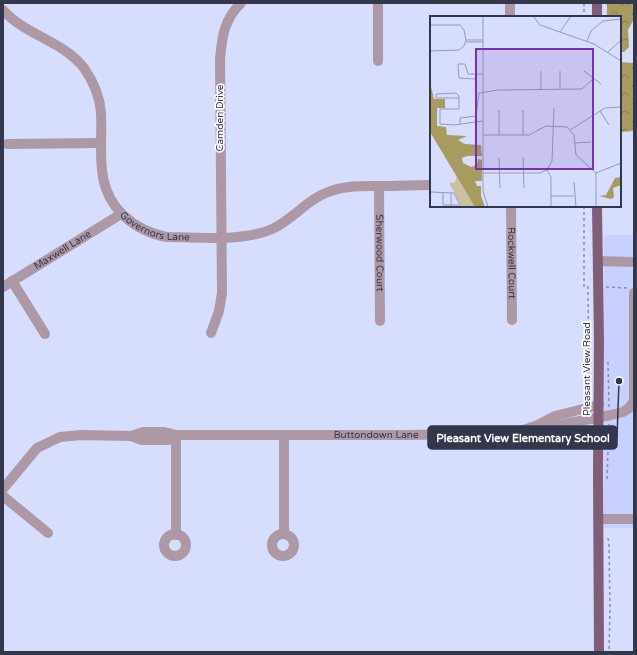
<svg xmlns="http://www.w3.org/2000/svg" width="637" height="655" viewBox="0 0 637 655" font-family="'Varela Round',sans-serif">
	<defs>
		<pattern id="forest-crowns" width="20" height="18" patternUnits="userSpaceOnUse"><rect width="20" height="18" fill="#a89b60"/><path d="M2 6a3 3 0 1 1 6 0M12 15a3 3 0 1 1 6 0" fill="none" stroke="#897f51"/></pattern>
	</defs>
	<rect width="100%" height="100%" fill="#d7ddfc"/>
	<rect fill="#c8d0ff" x="604" y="235" width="30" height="293"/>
	<g fill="url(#forest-crowns)">
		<polygon points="607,3 634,3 634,19 628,30 629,47 624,52 620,52 620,17 607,17"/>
		<polygon points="620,62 634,63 634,131 620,132"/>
	</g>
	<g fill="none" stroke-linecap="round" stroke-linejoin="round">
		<g stroke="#898ea8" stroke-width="1.5" stroke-dasharray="3 3" stroke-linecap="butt">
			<polyline points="584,3 584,17"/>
			<polyline points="584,206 584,287 588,287 589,399"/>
			<polyline points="606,287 628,288"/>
			<polyline points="608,362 609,407"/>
			<polyline points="607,479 609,424"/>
			<polyline points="608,538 609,545 610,609 609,652"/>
		</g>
		<g stroke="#ad98a6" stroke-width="10">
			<polyline points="510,3 510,17"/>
			<path id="s1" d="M3,10C25,35 63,41 84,68C93,81 100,98 101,113C103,150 93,187 124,216C136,227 150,234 167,237C199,237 243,242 272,229C294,219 308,198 331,191C348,185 365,186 382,186C398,186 415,185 431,185"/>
			<polyline points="378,61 378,3"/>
			<polyline points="7,144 101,143"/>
			<path id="s2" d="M379,186L380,321"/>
			<path id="s3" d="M511,206L512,320"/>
			<polyline points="598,261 634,262"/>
			<polyline points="12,281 45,334"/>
			<path id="s4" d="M3,287L121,214"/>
			<path d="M211,333L219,311L222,293L220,59C222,36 224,20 241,3"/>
			<polyline points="538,425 555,416 599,405"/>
			<polyline points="176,435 176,535"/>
			<polyline points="284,435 284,533"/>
			<polyline points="131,436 142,440 168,440 176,435"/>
			<path id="s5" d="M3,489L37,448L60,437L81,435L131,436L143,432H164L176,435H408L515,433L538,425L554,426L611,415L623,412L629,408L634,401V293"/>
			<polyline points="3,496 48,533"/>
			<polyline points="598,519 634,519"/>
			<circle cx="283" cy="545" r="11"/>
			<circle cx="175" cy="545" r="11"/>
		</g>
		<g stroke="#815d77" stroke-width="10">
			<polyline points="597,17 597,3"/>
			<polyline points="597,206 599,341 598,472 599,652"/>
		</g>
	</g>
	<g text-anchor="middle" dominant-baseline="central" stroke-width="3.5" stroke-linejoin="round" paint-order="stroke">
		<g font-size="10" fill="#33374b" stroke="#fff">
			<text transform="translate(220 118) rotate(-90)">Camden Drive</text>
			<text stroke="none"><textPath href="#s1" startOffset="292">Governors Lane</textPath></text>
			<text stroke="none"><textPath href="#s4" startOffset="70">Maxwell Lane</textPath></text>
			<text stroke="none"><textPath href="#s2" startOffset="67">Sherwood Court</textPath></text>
			<text stroke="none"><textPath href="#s3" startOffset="57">Rockwell Court</textPath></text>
			<text transform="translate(587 369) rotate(-90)">Pleasant View Road</text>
			<text stroke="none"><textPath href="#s5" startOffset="396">Buttondown Lane</textPath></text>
		</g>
	</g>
	<g transform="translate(430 16)">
		<rect width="191" height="191" fill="#d7ddfc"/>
		<path d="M27,160L45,191H32L19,167L25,166Z" fill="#cac29f"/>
		<path d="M0,66L4,83H15V92H7V110L16,111L17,119L37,120L28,124L35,128L51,129L52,140H37L32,142L33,147L41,151L47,149L48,143L52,144V165H45L47,170H51V180L55,191H45L0,116ZM191,161V169L183,172L184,181L181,183L169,180L176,179L185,162Z" fill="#a89b60"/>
		<path fill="none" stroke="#959bb5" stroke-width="1" d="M53,0V175L58,191M103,0L110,9L164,28L191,45M0,9H30L34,14L36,24L34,30L29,34L0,35M130,16L141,0M36,24H53M157,25L161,15L173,5L191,3M36,26H53M178,36L190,25M111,55V73M130,55V73M154,55L171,68M46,58L45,63L29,62L28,48H35L38,58H53M29,82H6V78L26,77L29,80V93H10V108L24,109L53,105M69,94V119M93,94V119M170,95L179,109M30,108V102L46,100L49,77L68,74L152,73L163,63M140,114L175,92L191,91M54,119H99L116,110L137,111L144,119L146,139L166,157V191M144,127L161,126M93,141L94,172M69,142L70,172M117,154L121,161V191M53,157H110L117,154L122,145L124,92M166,157L191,147M144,166L146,191M0,176L24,177L31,191M13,176V189H29M21,177V190M121,180H144"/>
		<path fill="#7b2cbf" fill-opacity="0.15" stroke="#7b2cbf" stroke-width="2" d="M46,33H163V153H46Z"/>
		<rect width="191" height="191" fill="none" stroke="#33374b" stroke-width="2"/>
	</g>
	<path fill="none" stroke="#33374b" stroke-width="1.5" d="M619 381L617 438"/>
	<circle fill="#33374b" stroke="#fff" stroke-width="1.5" cx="619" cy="381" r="4"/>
	<rect fill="#33374b" stroke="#33374b" stroke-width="1.5" x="428" y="426" width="189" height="23" rx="4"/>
	<g font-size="11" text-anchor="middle" font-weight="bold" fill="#fff">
		<text x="523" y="442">Pleasant View Elementary School</text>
	</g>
	<rect width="637" height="655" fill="none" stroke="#33374b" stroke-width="8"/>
</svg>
